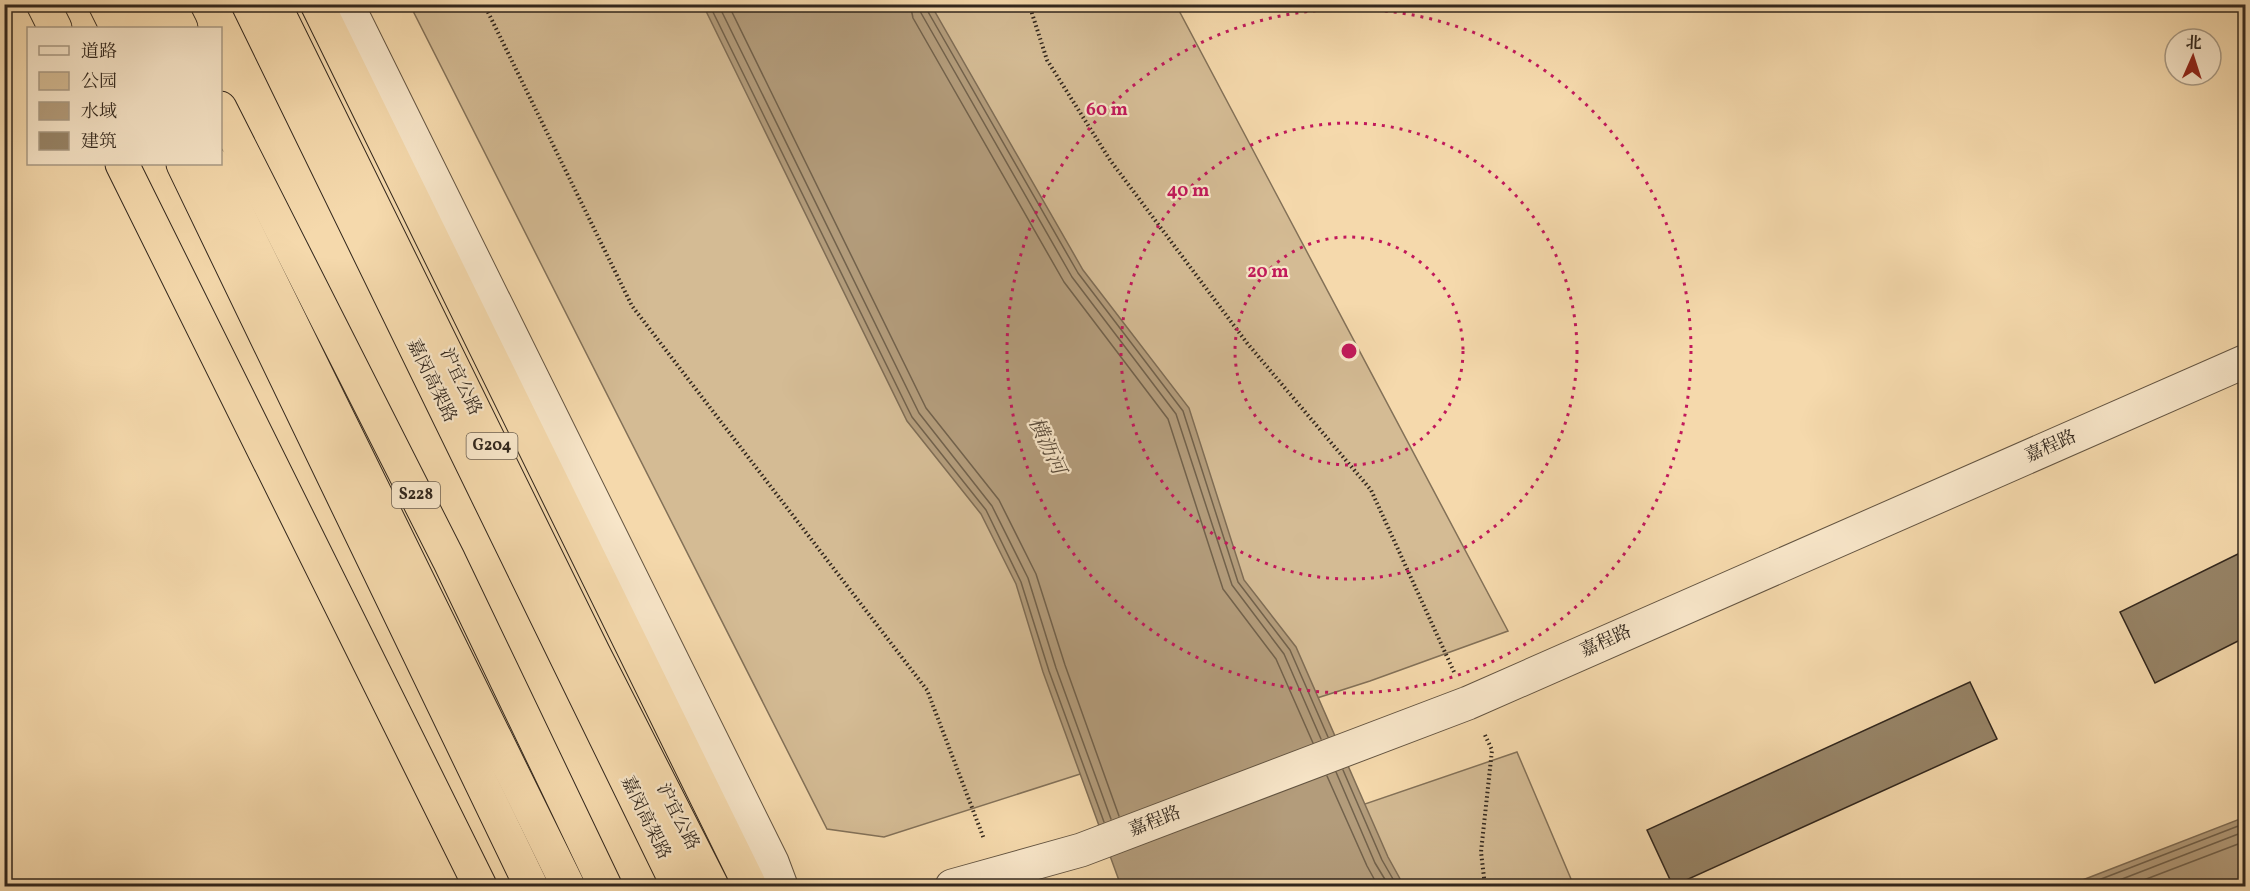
<svg xmlns="http://www.w3.org/2000/svg" width="2250" height="891" viewBox="0 0 2250 891" font-family="Vollkorn,'Noto Serif SC',serif">
	<rect width="100%" height="100%" fill="#f5d9ac"/>
	<filter id="stains"><feTurbulence type="fractalNoise" baseFrequency=".00333" numOctaves="4"/><feColorMatrix values="0 0 0 0 .2 0 0 0 0 .09 0 0 0 0 .02 0 0 0 .5 -.17"/></filter>
	<radialGradient id="worn" r=".72"><stop offset=".6" stop-color="#630" stop-opacity="0"/><stop offset="1" stop-color="#630" stop-opacity=".3"/></radialGradient>
	<g fill="#d4bb94" stroke="#837158" stroke-width="1.5">
		<polygon points="410,5 1176,5 1508,631 1370,681 884,837 827,829"/>
		<polygon points="1517,752 1574,886 1125,886"/>
	</g>
	<g fill="#b39c7b" stroke="#7f6d55" stroke-width="1.5">
		<polygon points="703,5 931,5 1083,270 1189,408 1244,580 1296,647 1388,857 1404,886 1121,886 1043,672 1016,584 981,514 907,421"/>
		<polygon points="2245,817 2245,886 2067,886"/>
	</g>
	<g fill="none" stroke-linecap="round" stroke-linejoin="round">
		<g stroke="#72624c" stroke-width="1.5">
			<polyline points="709,4 912,417 986,510 1021,582 1049,671 1104,822"/>
			<polyline points="718,4 919,413 992,506 1028,578 1056,668 1111,819"/>
			<polyline points="728,4 926,408 999,500 1036,574 1065,665 1119,816"/>
			<polyline points="910,4 913,18 1064,282 1168,419 1223,589 1276,659 1313,743"/>
			<polyline points="919,4 921,13 1072,277 1176,414 1232,585 1284,654 1321,739"/>
			<polyline points="926,4 927,10 1078,273 1183,411 1238,582 1290,650 1328,737"/>
			<polyline points="1343,770 1382,860 1397,886"/>
			<polyline points="1336,772 1375,863 1389,886"/>
			<polyline points="1327,776 1367,866 1378,886"/>
			<polyline points="2083,886 2246,823"/>
			<polyline points="2104,886 2246,831"/>
			<polyline points="2128,886 2246,841"/>
		</g>
	</g>
	<g fill="#978467" stroke="#32271d" stroke-width="1.5">
		<polygon points="2246,550 2246,637 2155,683 2120,612"/>
		<polygon points="1970,682 1997,739 1673,886 1647,830"/>
	</g>
	<g fill="none" stroke-linecap="round" stroke-linejoin="round">
		<defs>
			<g id="minor">
				<polyline points="347,4 772,862 781,886"/>
				<polyline points="952,886 1081,850 1468,703 2246,361"/>
			</g>
			<g id="trunk">
				<polyline points="43,4 55,28"/>
				<polyline points="105,4 117,28"/>
				<polyline points="135,4 146,28"/>
				<polyline points="169,4 181,28"/>
				<polyline points="248,4 678,886"/>
				<polyline points="274,4 593,652 712,886"/>
				<polyline points="317,4 750,886"/>
				<polyline points="220,108 449,560 605,886"/>
				<polyline points="122,164 480,886"/>
				<polyline points="183,164 531,886"/>
				<polyline points="213,164 568,886"/>
			</g>
		</defs>
		<use href="#minor" stroke="#635441" stroke-width="35"/>
		<use href="#trunk" stroke="#32271d" stroke-width="35"/>
		<g stroke="#32271d" stroke-width="4" stroke-dasharray="1.5 3" stroke-linecap="butt">
			<polyline points="484,4 632,306 927,690 984,839"/>
			<polyline points="1029,4 1047,60 1110,160 1247,343 1371,490 1454,672"/>
			<polyline points="1485,735 1492,750 1481,852 1485,886"/>
		</g>
		<use href="#minor" stroke="#f8e6c9" stroke-width="33"/>
		<use href="#trunk" stroke="#f5d9ac" stroke-width="33"/>
	</g>
	<g fill="none" stroke="#c2185b" stroke-width="3" stroke-dasharray="3 6">
		<circle cx="1349" cy="351" r="114"/>
		<circle cx="1349" cy="351" r="228"/>
		<circle cx="1349" cy="351" r="342"/>
	</g>
	<g text-anchor="middle" dominant-baseline="central" stroke-width="4.5" stroke-linejoin="round" paint-order="stroke">
		<g fill="#f8e6c9" stroke="#6d6051" stroke-width="1.5">
			<rect x="466.5" y="433" width="51" height="26" rx="4.5"/>
			<rect x="392" y="482" width="48" height="26" rx="4.5"/>
		</g>
		<g font-size="16" font-weight="bold" fill="#32271d">
			<text x="492" y="446">G204</text>
			<text x="416" y="495">S228</text>
		</g>
		<g font-size="18" fill="#32271d" stroke="#f8e6c9">
			<text transform="translate(431 381) rotate(64)">嘉闵高架路</text>
			<text transform="translate(460 382) rotate(64)">沪宜公路</text>
			<text transform="translate(2051 447) rotate(-24)">嘉程路</text>
			<text transform="translate(1606 642) rotate(-24)">嘉程路</text>
			<text transform="translate(677 817) rotate(63)">沪宜公路</text>
			<text transform="translate(645 818) rotate(64)">嘉闵高架路</text>
			<text transform="translate(1155 822) rotate(-21)">嘉程路</text>
		</g>
		<g font-size="20" font-style="italic" fill="#594a39" stroke="#f8e6c9">
			<text transform="translate(1046 446) rotate(65)">横沥河</text>
		</g>
	</g>
	<circle cx="1349" cy="351" r="9" fill="#c2185b" stroke="#f8e6c9" stroke-width="3"/>
	<g font-size="18" text-anchor="middle" font-weight="bold" fill="#c2185b" stroke="#f8e6c9" stroke-width="4.5" stroke-linejoin="round" paint-order="stroke">
		<text x="1107" y="115">60 m</text>
		<text x="1188" y="196">40 m</text>
		<text x="1268" y="277">20 m</text>
	</g>
	<rect width="2250" height="891" fill="none" stroke="#f5d9ac" stroke-width="24"/>
	<rect x="6" y="6" width="2238" height="879" fill="none" stroke="#32271d" stroke-width="3"/>
	<rect x="12" y="12" width="2226" height="867" fill="none" stroke="#32271d" stroke-width="1.5"/>
	<rect x="27" y="27" width="195" height="138" fill="#f8e6c9" stroke="#a99a84" stroke-width="1.5"/>
	<rect x="39" y="46" width="30" height="9" fill="#f8e6c9" stroke="#a99a84" stroke-width="1.5"/>
	<text x="81" y="57" font-size="18" fill="#32271d">道路</text>
	<rect x="39" y="72" width="30" height="18" fill="#d4bb94" stroke="#a99a84" stroke-width="1.5"/>
	<text x="81" y="87" font-size="18" fill="#32271d">公园</text>
	<rect x="39" y="102" width="30" height="18" fill="#b39c7b" stroke="#a99a84" stroke-width="1.5"/>
	<text x="81" y="117" font-size="18" fill="#32271d">水域</text>
	<rect x="39" y="132" width="30" height="18" fill="#978467" stroke="#a99a84" stroke-width="1.5"/>
	<text x="81" y="147" font-size="18" fill="#32271d">建筑</text>
	<g transform="translate(2193 57) rotate(3)"><circle r="28" fill="#f8e6c9" stroke="#a99a84" stroke-width="1.5"/>
	<path d="M0-4.5L10 22L0 15L-10 22Z" fill="#8f2418"/>
	<text y="-9" font-size="16" font-weight="bold" text-anchor="middle" fill="#32271d">北</text>
	</g>
	<rect width="100%" height="100%" filter="url(#stains)"/>
	<rect width="100%" height="100%" fill="url(#worn)"/>
</svg>
